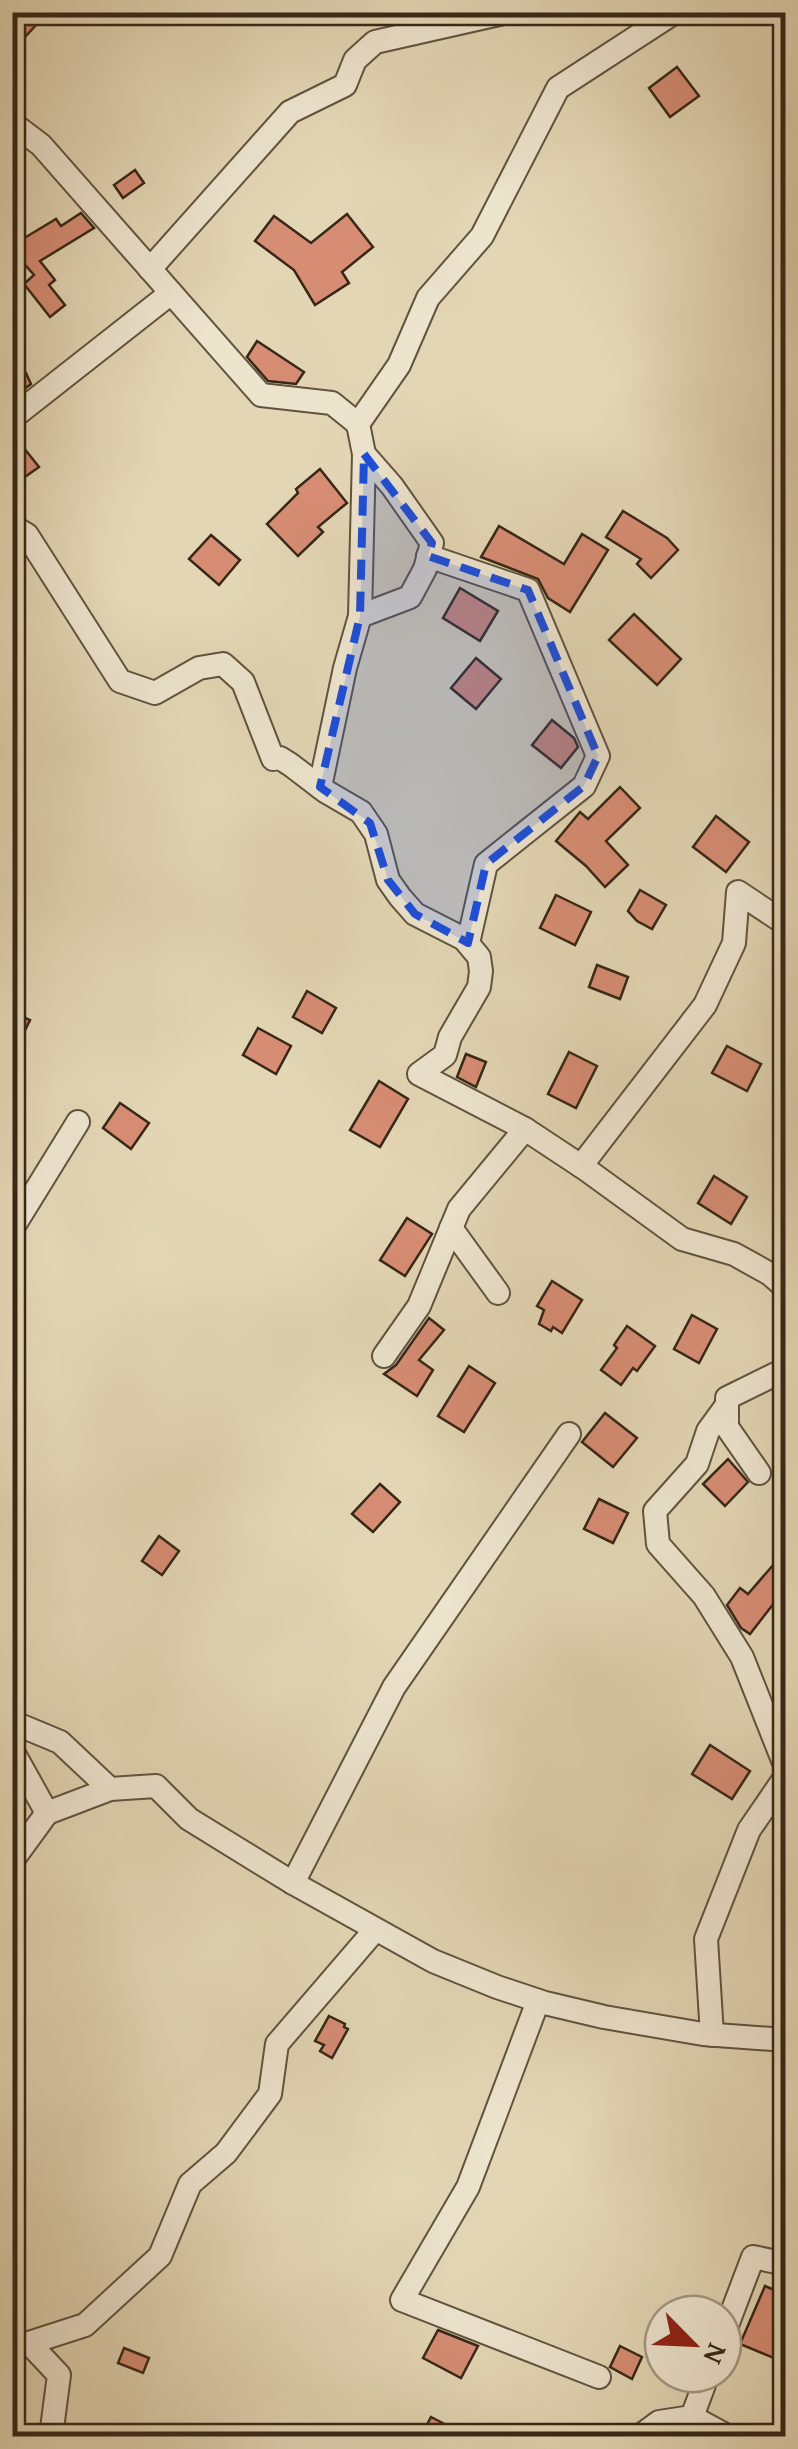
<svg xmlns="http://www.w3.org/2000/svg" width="798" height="2449" viewBox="0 0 798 2449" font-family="'Gentium Book Plus',serif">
	<rect width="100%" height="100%" fill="#e3d6b4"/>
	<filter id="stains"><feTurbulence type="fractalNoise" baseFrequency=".002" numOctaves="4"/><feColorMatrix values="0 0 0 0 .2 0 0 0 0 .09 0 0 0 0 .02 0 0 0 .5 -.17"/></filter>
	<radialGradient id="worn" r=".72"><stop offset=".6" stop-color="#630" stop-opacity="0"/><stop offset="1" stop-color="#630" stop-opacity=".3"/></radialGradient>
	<g fill="#d78d74" stroke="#362717" stroke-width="2.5">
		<polygon points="12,12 48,12 25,37 12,25"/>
		<polygon points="677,67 699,96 670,117 649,88"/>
		<polygon points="135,170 144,183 123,198 114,185"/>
		<polygon points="81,213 94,228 40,261 55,280 49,285 65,305 50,317 24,284 34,275 12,250 12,221 26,237 56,219 61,226"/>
		<polygon points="347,214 373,247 342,272 349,283 315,305 294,270 255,241 274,216 311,243"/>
		<polygon points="257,341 304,372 296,384 268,381 247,357"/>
		<polygon points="26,373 31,384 12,398 12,380"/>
		<polygon points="12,433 39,467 12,486"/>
		<polygon points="320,469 347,503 318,527 323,532 298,556 267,524 298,493 296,489"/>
		<polygon points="623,511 667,538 678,550 651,578 637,564 641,559 606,537"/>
		<polygon points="499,526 564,564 582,534 608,550 570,612 548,598 538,579 481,557"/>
		<polygon points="211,535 240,560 219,585 189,559"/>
		<polygon points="460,588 498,611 480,641 443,618"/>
		<polygon points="634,614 681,659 657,685 609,640"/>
		<polygon points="476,658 501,679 476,709 451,688"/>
		<polygon points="552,720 574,738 578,747 561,768 532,745"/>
		<polygon points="620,787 640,808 606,841 628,865 605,887 586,866 556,841 580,812 588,819"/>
		<polygon points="716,816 749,842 726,872 693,847"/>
		<polygon points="640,890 666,905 652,929 637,921 628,911"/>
		<polygon points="556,895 591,912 575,945 540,928"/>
		<polygon points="597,965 628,977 620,999 589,987"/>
		<polygon points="307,991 336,1008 322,1033 293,1017"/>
		<polygon points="12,1012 30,1020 12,1057"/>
		<polygon points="258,1028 291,1046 276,1074 243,1055"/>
		<polygon points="727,1046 761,1064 747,1091 712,1073"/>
		<polygon points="569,1052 597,1066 576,1108 548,1094"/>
		<polygon points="466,1054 486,1062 476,1087 457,1077"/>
		<polygon points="379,1081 408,1099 380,1147 350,1130"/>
		<polygon points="120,1103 149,1123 131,1149 103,1128"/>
		<polygon points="714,1176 747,1197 731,1224 698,1203"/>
		<polygon points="407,1218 432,1234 405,1276 380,1260"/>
		<polygon points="552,1281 582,1300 562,1333 553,1327 551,1331 539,1324 544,1310 537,1306"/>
		<polygon points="692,1315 717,1329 699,1363 674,1349"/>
		<polygon points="429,1318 444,1330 419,1360 433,1370 417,1396 384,1374 396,1365"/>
		<polygon points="627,1326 655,1346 637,1371 633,1368 621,1385 601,1370 617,1348 614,1345"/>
		<polygon points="469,1366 495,1383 464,1432 438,1416"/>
		<polygon points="605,1413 637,1438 613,1467 582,1442"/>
		<polygon points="728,1459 748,1482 725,1506 703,1484"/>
		<polygon points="380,1484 400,1502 373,1532 352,1514"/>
		<polygon points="599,1499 628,1513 613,1543 584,1529"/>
		<polygon points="159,1536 179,1551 162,1575 142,1561"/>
		<polygon points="786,1550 786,1604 778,1598 750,1634 741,1628 727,1605 740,1588 748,1594"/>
		<polygon points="710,1745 750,1771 732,1799 692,1774"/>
		<polygon points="329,2016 345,2024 344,2027 348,2029 332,2058 320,2051 324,2045 315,2041"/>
		<polygon points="765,2286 786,2295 786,2363 740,2344"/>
		<polygon points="438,2330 478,2346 461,2378 423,2358"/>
		<polygon points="620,2346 642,2357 632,2379 610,2367"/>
		<polygon points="124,2348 149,2358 143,2373 118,2363"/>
		<polygon points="431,2417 468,2436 421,2436"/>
	</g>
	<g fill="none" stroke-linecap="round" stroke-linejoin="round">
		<defs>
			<g id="minor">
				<polyline points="12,123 41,145 261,395 332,403 358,424"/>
				<polyline points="150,269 290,112 345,85 355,60 375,42 508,12"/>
				<polyline points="12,418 171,293"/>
				<polyline points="12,526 27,535 120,681 155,693 199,668 223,664 243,682 273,759 280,758 291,765 325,791 361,812 376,834 388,880 400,897 415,914 464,939 479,957 481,971 479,987 450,1037 445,1055 419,1074 525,1129 587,1170 682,1239 734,1254 770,1274 786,1288"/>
				<polyline points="428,556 528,590 598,756 584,786 486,864 468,943"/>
				<polyline points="360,616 364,454"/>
				<polyline points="320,787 345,668 360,616 410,597 425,569 432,543 392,486 364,454 358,424 399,365 428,298 482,236 558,88 675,12"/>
				<polyline points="581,1166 705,1005 734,943 738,892 786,924"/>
				<polyline points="451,1228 498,1293"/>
				<polyline points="12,1229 78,1122"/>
				<polyline points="384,1356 419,1306 459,1209 525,1129"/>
				<polyline points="727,1405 708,1431 697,1464 655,1511 658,1544 704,1596 742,1657 786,1768"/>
				<polyline points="759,1473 727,1427 727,1398 786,1369"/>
				<polyline points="12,1722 60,1742 110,1789 156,1786 189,1819 293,1883 433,1961 497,1987 545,2003 604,2017 703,2034 786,2040"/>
				<polyline points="12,1750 47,1813 110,1789"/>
				<polyline points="12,1861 47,1813"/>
				<polyline points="293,1883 394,1687 569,1434"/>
				<polyline points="538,2001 468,2187 402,2300 599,2377"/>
				<polyline points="712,2035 706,1939 749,1830 786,1776"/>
				<polyline points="723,2336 753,2257 786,2264"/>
				<polyline points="692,2417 727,2436"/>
				<polyline points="51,2436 59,2375 29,2343 85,2325 160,2256 190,2184 226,2153 270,2094 277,2044 375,1930"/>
				<polyline points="640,2436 659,2422 692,2417 708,2374"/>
			</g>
		</defs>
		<use href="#minor" stroke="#61533e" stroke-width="26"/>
		<use href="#minor" stroke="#ede4ce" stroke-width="22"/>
	</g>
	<path fill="#1d4ed8" fill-opacity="0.2" stroke="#1d4ed8" stroke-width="8" stroke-dasharray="20 12" stroke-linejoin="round" d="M364,454L432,543L428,556L528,590L598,756L584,786L486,864L468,943L415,914L388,880L370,823L320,787L360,616Z"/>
	<rect width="798" height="2449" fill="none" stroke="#e3d6b4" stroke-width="50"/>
	<rect x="15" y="15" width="768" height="2419" fill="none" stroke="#362717" stroke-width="5"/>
	<rect x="25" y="25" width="748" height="2399" fill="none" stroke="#362717" stroke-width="2.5"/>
	<g transform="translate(693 2344) rotate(114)"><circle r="48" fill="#ede4ce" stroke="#a49885" stroke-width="2.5"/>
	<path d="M0-8L18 38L0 25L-18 38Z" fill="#8f2418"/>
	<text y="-15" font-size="28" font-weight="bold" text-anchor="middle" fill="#362717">N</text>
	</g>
	<rect width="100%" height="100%" filter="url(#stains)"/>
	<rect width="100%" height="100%" fill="url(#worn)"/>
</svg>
